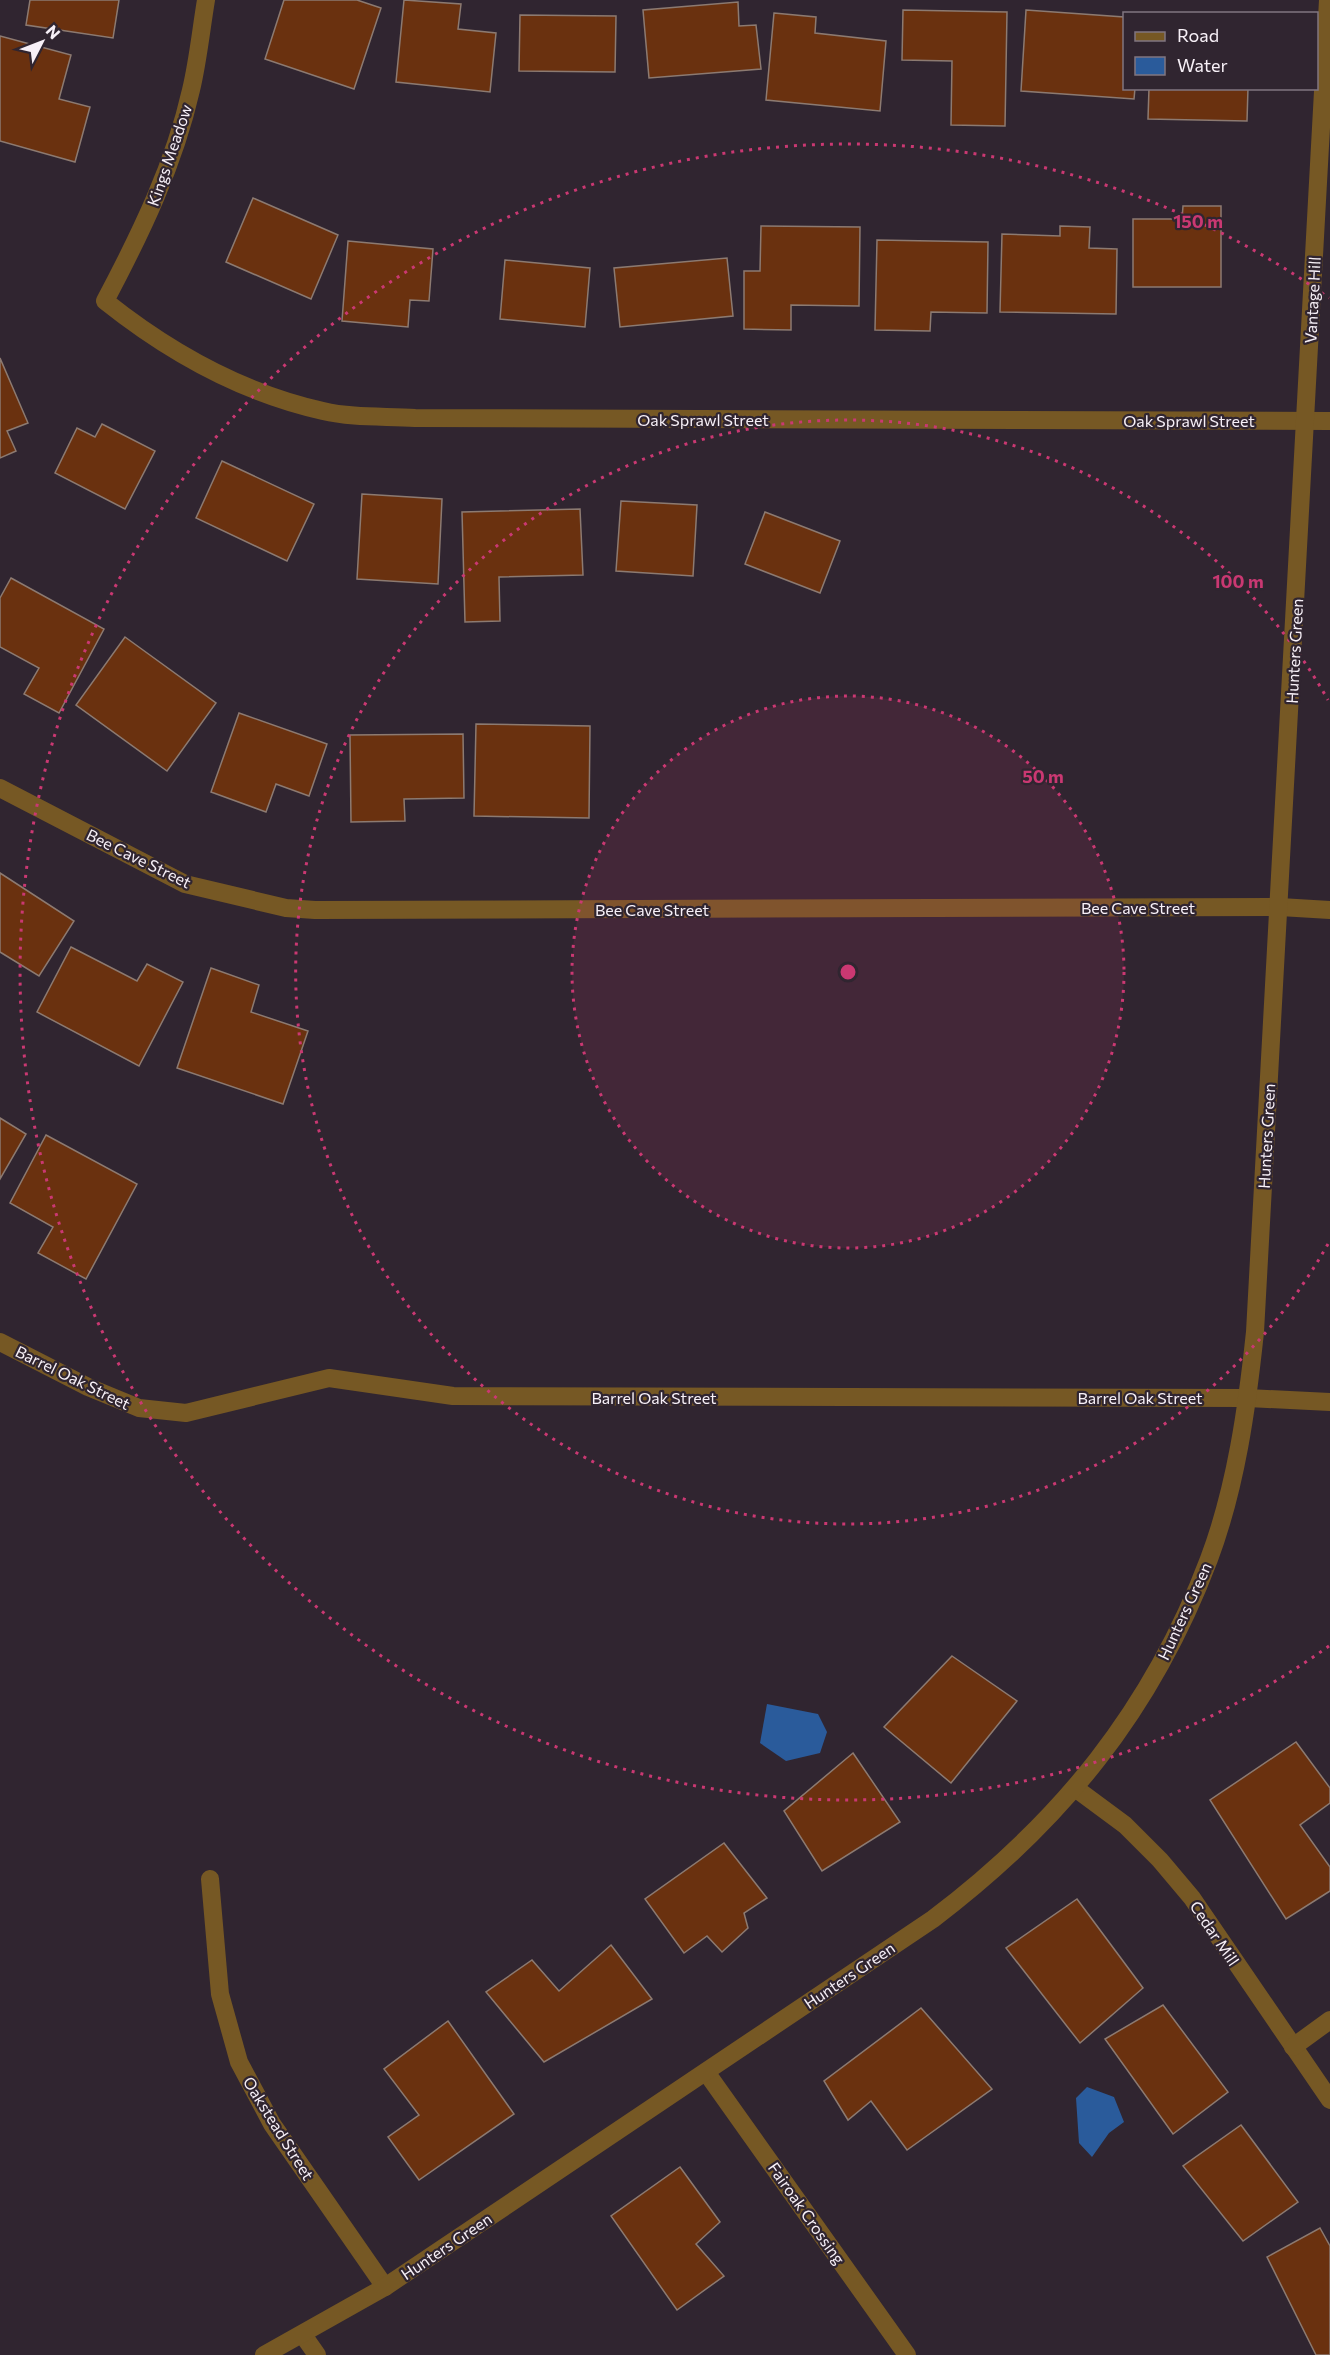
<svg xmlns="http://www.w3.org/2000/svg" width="1330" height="2355" viewBox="0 0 1330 2355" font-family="Commissioner,sans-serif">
	<rect width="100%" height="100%" fill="#302530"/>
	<g fill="#2a5b9b">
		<polygon points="767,1704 818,1714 827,1732 820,1753 786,1761 760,1743"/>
		<polygon points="1087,2087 1114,2097 1124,2122 1109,2133 1092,2157 1079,2143 1076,2098"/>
	</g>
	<g fill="#6a310f" stroke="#8c7a71" stroke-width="1.5">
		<polygon points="30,0 119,0 113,38 26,25"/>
		<polygon points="284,0 357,0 381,8 354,89 265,59"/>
		<polygon points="404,0 461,4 458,29 496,33 490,92 396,82"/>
		<polygon points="738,2 739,26 756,25 761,69 649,78 643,10"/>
		<polygon points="903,10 1007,12 1005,126 951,125 952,61 902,60"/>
		<polygon points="1026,10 1124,17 1124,88 1135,88 1134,99 1021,91"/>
		<polygon points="774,13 816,17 815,33 886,41 880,111 766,100"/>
		<polygon points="520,15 616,16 615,72 519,71"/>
		<polygon points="0,36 71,55 59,99 90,107 75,162 0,141"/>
		<polygon points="1149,88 1248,88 1247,121 1148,119"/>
		<polygon points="253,198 338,235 311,299 226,262"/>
		<polygon points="1183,206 1221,206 1221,287 1133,287 1133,219 1182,219"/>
		<polygon points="761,226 860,227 859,306 791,305 791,330 744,329 744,271 760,271"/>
		<polygon points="1060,226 1090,227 1089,248 1117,249 1116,314 1000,312 1002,234 1060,236"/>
		<polygon points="877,240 988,242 987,313 931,312 930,331 875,330"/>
		<polygon points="348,241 433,249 429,301 410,300 408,327 342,321"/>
		<polygon points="727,258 733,316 620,327 614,268"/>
		<polygon points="505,260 590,268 585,327 500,319"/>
		<polygon points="0,358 28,423 7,431 16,451 0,458"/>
		<polygon points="102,424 155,451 125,509 55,473 77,428 95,437"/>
		<polygon points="222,461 314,504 287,561 196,518"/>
		<polygon points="362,494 442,499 438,584 357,579"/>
		<polygon points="621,501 697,505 693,576 616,571"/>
		<polygon points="580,509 583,575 499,577 500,621 465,622 462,512"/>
		<polygon points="765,512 840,541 820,593 745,564"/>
		<polygon points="11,578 104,629 59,713 24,694 39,668 0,647 0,598"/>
		<polygon points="125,637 216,703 167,771 76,705"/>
		<polygon points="239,713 327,744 309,796 276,784 266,812 211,792"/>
		<polygon points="476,724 590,726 589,818 474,816"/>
		<polygon points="463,734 464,798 404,799 405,821 351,822 350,735"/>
		<polygon points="0,873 74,921 39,976 0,952"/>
		<polygon points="71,947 137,981 147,964 183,982 139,1066 37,1012"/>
		<polygon points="211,968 259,985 251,1012 308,1031 283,1104 177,1068"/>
		<polygon points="0,1118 26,1134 0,1179"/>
		<polygon points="46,1135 137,1184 86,1279 38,1253 53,1227 10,1203"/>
		<polygon points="952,1656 1017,1701 951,1783 884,1727"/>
		<polygon points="1296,1742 1330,1788 1330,1803 1300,1825 1330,1867 1330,1891 1286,1919 1210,1800"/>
		<polygon points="853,1753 900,1822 822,1871 784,1811"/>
		<polygon points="724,1843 767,1898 744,1913 748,1928 722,1952 707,1936 684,1953 645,1899"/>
		<polygon points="1077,1899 1143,1988 1080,2043 1006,1948"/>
		<polygon points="611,1945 652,1999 544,2062 486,1992 532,1960 559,1991"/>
		<polygon points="1163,2005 1228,2092 1173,2134 1105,2039"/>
		<polygon points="921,2008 992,2089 907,2150 871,2101 848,2120 824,2081"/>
		<polygon points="448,2021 514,2114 419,2180 388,2137 419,2115 384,2069"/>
		<polygon points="1241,2125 1298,2202 1243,2241 1183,2166"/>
		<polygon points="680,2167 720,2222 696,2244 724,2276 677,2310 611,2216"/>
		<polygon points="1320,2228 1330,2246 1330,2355 1316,2355 1267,2257"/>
	</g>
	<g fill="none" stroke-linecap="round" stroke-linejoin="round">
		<g stroke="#765824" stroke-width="18">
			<path d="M206,0C201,30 198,61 191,90C174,165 141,233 105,301C169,352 242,393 323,411C352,418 385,416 415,418L1330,421"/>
			<polyline points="0,788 185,884 286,908 315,910 1280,907 1330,910"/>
			<polyline points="0,1342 88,1387 139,1408 186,1413 329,1378 453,1396 1248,1398 1330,1402"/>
			<polyline points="1075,1788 1125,1825 1160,1860 1192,1898 1330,2100"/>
			<polyline points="210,1879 220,1994 239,2062 272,2124 385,2287"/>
			<polyline points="1293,2047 1330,2020"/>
			<polyline points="706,2072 907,2355"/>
			<polyline points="303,2335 317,2355"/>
			<path d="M264,2355L385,2287L933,1919C1061,1822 1152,1710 1209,1559C1236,1487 1247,1408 1255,1332L1328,0"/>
		</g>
	</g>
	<circle cx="848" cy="972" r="276" fill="#ca3872" fill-opacity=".12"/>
	<g fill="none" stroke="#ca3872" stroke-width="3" stroke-dasharray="3 6">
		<circle cx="848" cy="972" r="276"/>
		<path d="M1328 1244A552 552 0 1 1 1328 700"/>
		<path d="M1329 1646A828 828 0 1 1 1329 298"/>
	</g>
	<g text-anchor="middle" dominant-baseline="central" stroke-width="4.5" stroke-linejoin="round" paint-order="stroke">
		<g font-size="16" fill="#f7f0f7" stroke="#302530">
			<text transform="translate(169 155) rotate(-71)">Kings Meadow</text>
			<text transform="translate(1312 300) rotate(-87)">Vantage Hill</text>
			<text x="703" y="419">Oak Sprawl Street</text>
			<text x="1189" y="420">Oak Sprawl Street</text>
			<text transform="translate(1294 651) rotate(-87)">Hunters Green</text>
			<text transform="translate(139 858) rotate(26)">Bee Cave Street</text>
			<text x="1138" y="907">Bee Cave Street</text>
			<text x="652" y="909">Bee Cave Street</text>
			<text transform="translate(1266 1136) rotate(-87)">Hunters Green</text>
			<text transform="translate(73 1377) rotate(26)">Barrel Oak Street</text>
			<text x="654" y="1397">Barrel Oak Street</text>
			<text x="1140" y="1397">Barrel Oak Street</text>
			<text transform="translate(1184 1611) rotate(-65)">Hunters Green</text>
			<text transform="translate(1215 1933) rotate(56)">Cedar Mill</text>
			<text transform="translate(849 1975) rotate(-34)">Hunters Green</text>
			<text transform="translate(279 2128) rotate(58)">Oakstead Street</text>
			<text transform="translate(807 2213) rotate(55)">Fairoak Crossing</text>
			<text transform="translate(446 2246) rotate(-34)">Hunters Green</text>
		</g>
	</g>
	<circle cx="848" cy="972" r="9" fill="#ca3872" stroke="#302530" stroke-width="3"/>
	<g font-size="18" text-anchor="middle" font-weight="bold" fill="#ca3872" stroke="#302530" stroke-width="4.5" stroke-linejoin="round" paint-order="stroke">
		<text x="1198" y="228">150 m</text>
		<text x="1238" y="588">100 m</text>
		<text x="1043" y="783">50 m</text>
	</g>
	<rect x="1123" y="12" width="195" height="78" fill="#302530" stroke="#807680" stroke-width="1.5"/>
	<rect x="1135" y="32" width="30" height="9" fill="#765824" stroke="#807680" stroke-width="1.5"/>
	<text x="1177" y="42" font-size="18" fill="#f7f0f7">Road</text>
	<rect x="1135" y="57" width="30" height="18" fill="#2a5b9b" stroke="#807680" stroke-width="1.5"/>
	<text x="1177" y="72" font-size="18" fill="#f7f0f7">Water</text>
	<g transform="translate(42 42) rotate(48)" stroke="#302530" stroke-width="4.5" paint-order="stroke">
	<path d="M0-4.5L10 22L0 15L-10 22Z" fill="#f7f0f7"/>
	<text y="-9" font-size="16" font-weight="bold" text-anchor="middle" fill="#f7f0f7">N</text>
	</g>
</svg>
